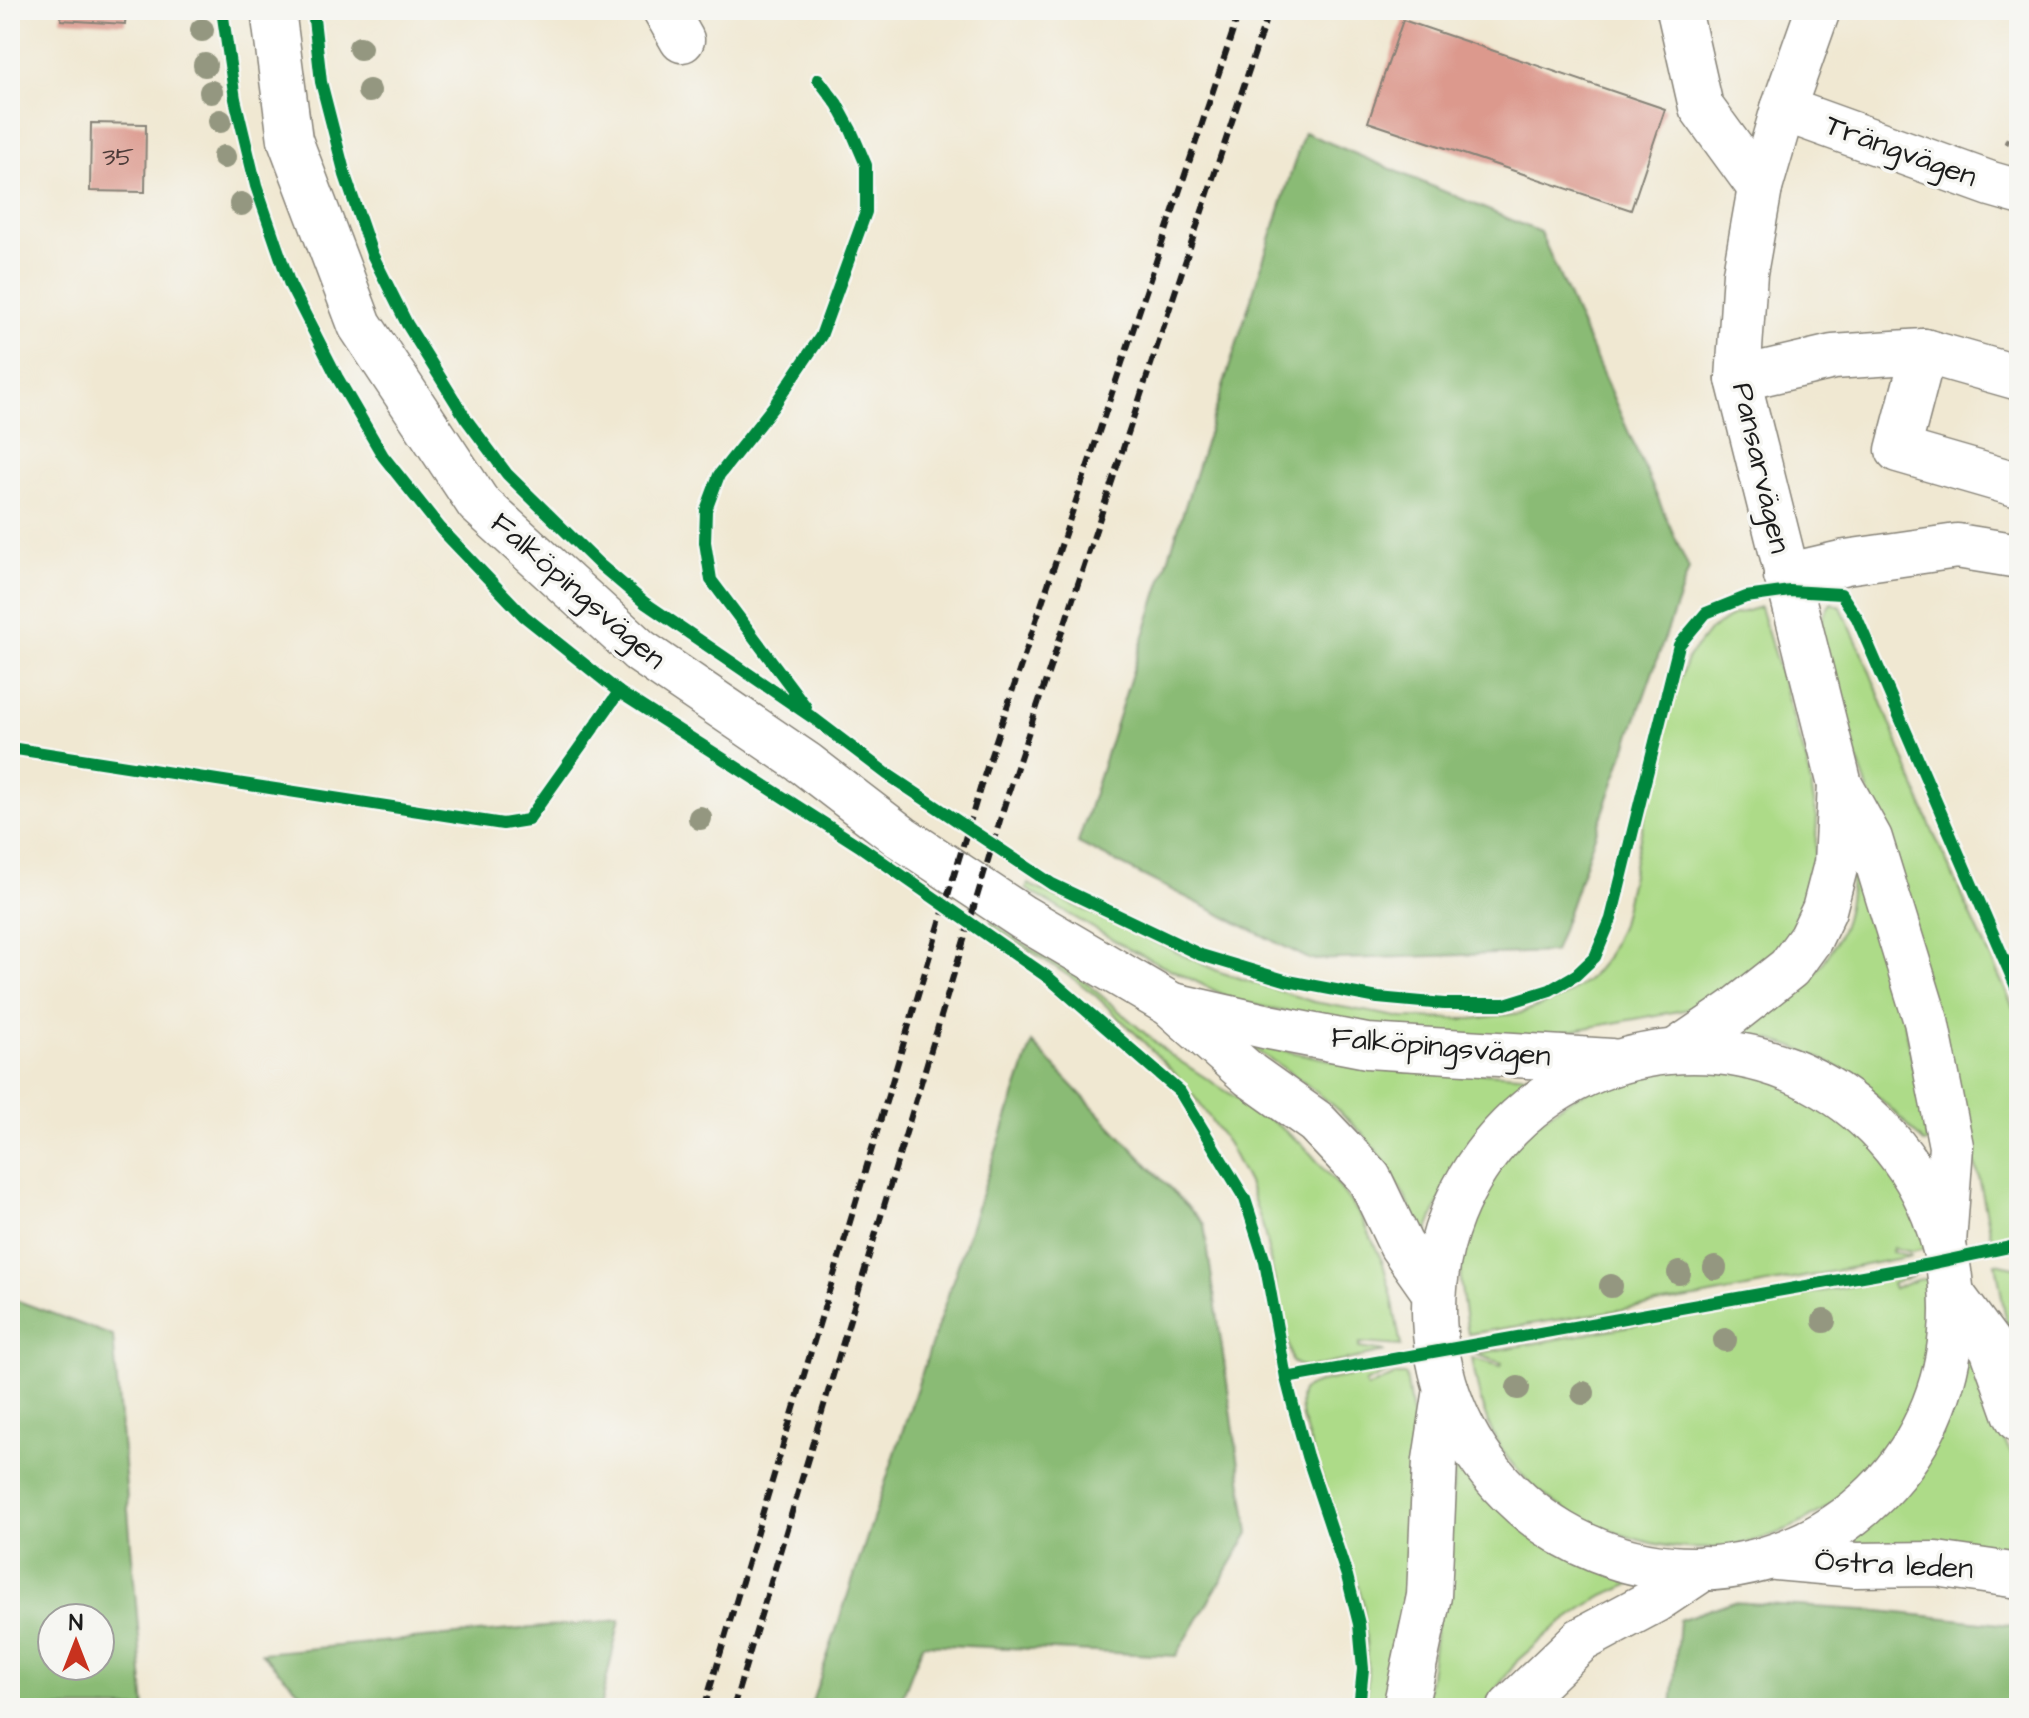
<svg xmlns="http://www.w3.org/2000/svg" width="2029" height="1718" viewBox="0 0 2029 1718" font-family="'Architects Daughter',sans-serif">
	<rect width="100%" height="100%" fill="#f6f6f2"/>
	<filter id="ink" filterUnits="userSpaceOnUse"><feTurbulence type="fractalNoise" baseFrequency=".0125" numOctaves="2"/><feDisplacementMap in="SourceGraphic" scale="16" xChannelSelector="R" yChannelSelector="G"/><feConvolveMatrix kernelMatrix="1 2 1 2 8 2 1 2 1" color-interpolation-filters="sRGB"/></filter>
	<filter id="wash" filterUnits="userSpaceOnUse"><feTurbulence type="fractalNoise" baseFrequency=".006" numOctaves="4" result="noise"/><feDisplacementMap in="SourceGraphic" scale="32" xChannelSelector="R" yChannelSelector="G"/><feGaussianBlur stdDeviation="1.8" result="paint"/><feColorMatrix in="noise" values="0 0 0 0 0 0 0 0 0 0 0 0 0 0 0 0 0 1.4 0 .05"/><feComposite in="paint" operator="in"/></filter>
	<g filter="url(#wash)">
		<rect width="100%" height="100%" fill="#f0e8d2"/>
		<g fill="#addb88" stroke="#647c52" stroke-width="2">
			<polygon points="1831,603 1841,607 1864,657 1933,832 2019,1020 2019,1236 1992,1240 1979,1177 1959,1114 1880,822 1849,737 1818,631 1824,614"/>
			<polygon points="1760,607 1807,763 1817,819 1812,908 1742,992 1695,1008 1542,1036 1388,1036 1234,1000 1131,950 1026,889 1028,884 1220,972 1314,1002 1403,1018 1471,1019 1521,1013 1563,997 1587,981 1606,958 1621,924 1668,710 1687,659 1709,631 1733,615"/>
			<path d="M1851,845L1892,955L1928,1143H1924C1899,1116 1867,1083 1835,1066C1806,1050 1774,1039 1741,1033L1740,1031C1786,1005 1828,973 1845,919C1852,895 1852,869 1851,845Z"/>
			<polygon points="991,921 1028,946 1081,978 1169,1054 1275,1123 1304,1146 1338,1185 1362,1218 1383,1263 1392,1297 1401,1346 1360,1343 1359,1348 1385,1352 1313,1367 1302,1367 1292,1362 1263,1227 1248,1183 1228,1144 1199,1103 1175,1074 1138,1036 1096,996 1077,981 990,925"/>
			<path d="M1253,1044L1365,1067L1404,1071L1468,1072L1537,1076C1483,1112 1449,1173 1427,1233L1424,1236C1416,1229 1415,1218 1411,1209C1404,1194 1395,1180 1387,1166C1360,1122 1297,1074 1253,1049Z"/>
			<polygon points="1713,1066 1756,1074 1799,1089 1843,1117 1874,1145 1899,1176 1920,1216 1925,1249 1912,1252 1893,1248 1892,1252 1912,1256 1695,1298 1468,1334 1460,1281 1464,1244 1480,1199 1505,1155 1534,1125 1567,1101 1616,1078 1664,1067"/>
			<polygon points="1996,1263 2019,1268 2019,1365 2006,1321"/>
			<path d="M1917,1274L1892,1284L1894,1289L1916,1280L1931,1278C1942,1335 1931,1379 1901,1429C1862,1495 1791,1541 1714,1548C1676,1551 1636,1541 1601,1527C1559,1511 1518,1480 1496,1440C1482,1414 1477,1387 1472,1358L1501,1366L1502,1363L1475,1354Z"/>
			<path d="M1970,1351L2001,1435L2019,1467V1553C1961,1544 1903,1546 1845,1546L1844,1542C1884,1512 1922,1472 1944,1426C1951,1409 1957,1391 1963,1374C1965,1365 1966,1357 1970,1351Z"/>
			<path d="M1396,1369L1365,1383L1367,1388L1395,1375H1406L1417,1449V1575L1390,1708H1366L1368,1665L1363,1602L1302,1418C1301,1410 1298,1399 1302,1392C1310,1379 1378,1372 1396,1369Z"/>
			<polygon points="1457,1454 1488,1488 1526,1524 1562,1548 1594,1562 1644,1578 1595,1600 1556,1627 1518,1660 1482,1708 1426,1708"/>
		</g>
		<g fill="#8abb74" stroke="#536c48" stroke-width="2" fill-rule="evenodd">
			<polygon points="1304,132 1540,232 1689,569 1554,952 1311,960 1078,843"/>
			<polygon points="1032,1043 1204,1224 1249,1533 1176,1656 923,1644 898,1708 810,1708"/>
			<path d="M10,1298L113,1336L145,1708H10ZM52,1618H100V1666H52Z"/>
			<polygon points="1731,1602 1880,1611 2019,1626 2019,1708 1672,1708 1679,1620"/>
			<polygon points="620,1620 600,1708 316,1708 261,1653"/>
		</g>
		<g id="blocks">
			<g fill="#dc998d">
				<polygon points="62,10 126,10 125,24 61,20"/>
				<polygon points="1403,20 1665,109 1631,210 1368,122"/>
				<polygon points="91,123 146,124 145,192 90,191"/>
			</g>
		</g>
	</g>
	<g filter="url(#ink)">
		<use href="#blocks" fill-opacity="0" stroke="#868277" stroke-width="2"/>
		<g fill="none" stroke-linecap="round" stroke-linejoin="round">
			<defs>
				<g id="minor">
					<polyline points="665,10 682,40"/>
					<polyline points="1679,10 1701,107 1760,188"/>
					<polyline points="1818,10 1783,109 1760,188 1745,273 1738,379 1840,785 1870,839 1926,1021 1951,1146 1944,1243"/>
					<polyline points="1783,109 1991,184 2019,192"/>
					<polyline points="1924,351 1898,450 2019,485"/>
					<polyline points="1738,379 1833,357 1924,351 2019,378"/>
					<polyline points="1786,576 1846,562 1957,546 2019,556"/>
					<polyline points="1676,1051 1733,1012 1789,968 1810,939 1824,910 1836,864 1840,785"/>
				</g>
				<g id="major">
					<polyline points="273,10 290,140 360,325 478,503 640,651 806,764 901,837 1022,917 1170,1004 1250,1075 1316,1122 1369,1178 1401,1245 1434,1292"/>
					<polyline points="1177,1006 1269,1027 1367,1046 1611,1061"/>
					<circle cx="1693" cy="1310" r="259"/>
					<polyline points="1952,1294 1992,1348 2015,1413 2019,1420"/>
					<polyline points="1776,1558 1855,1565 1936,1564 2019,1576"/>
					<polyline points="1405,1708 1429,1596 1435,1460 1446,1389"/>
					<polyline points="1510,1708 1581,1640 1656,1600 1704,1568"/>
				</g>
			</defs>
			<use href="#minor" stroke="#868277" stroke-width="47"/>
			<use href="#major" stroke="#868277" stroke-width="47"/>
			<polyline stroke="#868277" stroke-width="5" stroke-dasharray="6 6" stroke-linecap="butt" points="2006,144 2019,112"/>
			<use href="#minor" stroke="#fff" stroke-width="44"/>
			<use href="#major" stroke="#fff" stroke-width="44"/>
			<g stroke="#1c1c1c" stroke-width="6" stroke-dasharray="12 6" stroke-linecap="butt">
				<polyline points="704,1708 982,782 1240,10"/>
				<polyline points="733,1708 1007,797 1269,10"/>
			</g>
			<defs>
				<g id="cycleway">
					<polyline points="222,10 235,99 256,186 290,285 337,377 383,456 441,529 524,616 619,692 861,847 1049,978 1180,1092 1245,1199 1265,1262 1286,1378 1294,1409 1307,1456 1347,1576 1359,1624 1363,1669 1359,1708"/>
					<polyline points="313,10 321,82 345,175 372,254 407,324 466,419 507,474 599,564 645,603 816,720 887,774 1052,884 1201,955 1288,981 1378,998 1444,1004 1505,1004 1550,990 1576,975 1595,957 1611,919 1679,645 1706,613 1746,597 1790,591 1841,594 1857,618 2019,994"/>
					<polyline points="806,707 711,580 705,542 706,510 719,475 773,407 821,336 866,212 866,165 851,130 837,104 818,79"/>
					<polyline points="10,748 503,824 528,820 619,692"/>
					<polyline points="1286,1378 1930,1264 2019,1245"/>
				</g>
			</defs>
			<use href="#cycleway" stroke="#f6f6f2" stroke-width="17"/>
			<use href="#cycleway" stroke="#00873e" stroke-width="12"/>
		</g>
		<g fill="#949780">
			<circle cx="202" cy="30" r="12"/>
			<circle cx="360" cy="48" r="12"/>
			<circle cx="205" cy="65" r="12"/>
			<circle cx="369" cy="91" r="12"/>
			<circle cx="211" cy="92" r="12"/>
			<circle cx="220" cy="121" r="12"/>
			<circle cx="224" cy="157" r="12"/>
			<circle cx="241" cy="204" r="12"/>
			<circle cx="700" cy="818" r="12"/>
			<circle cx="1715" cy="1268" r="12"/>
			<circle cx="1679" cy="1273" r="12"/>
			<circle cx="1611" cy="1286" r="12"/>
			<circle cx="1824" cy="1321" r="12"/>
			<circle cx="1725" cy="1340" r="12"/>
			<circle cx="1518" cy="1388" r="12"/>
			<circle cx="1583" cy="1393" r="12"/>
		</g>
	</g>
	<g text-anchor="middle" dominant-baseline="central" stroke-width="7" stroke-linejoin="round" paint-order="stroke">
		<g font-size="26" fill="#4c3b38">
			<text x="118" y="157">35</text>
		</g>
		<g font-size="30" fill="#1c1c1c" stroke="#f6f6f2">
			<text transform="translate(1901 151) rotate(20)">Trängvägen</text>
			<text transform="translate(1761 468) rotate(77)">Pansarvägen</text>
			<text transform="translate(578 591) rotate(41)">Falköpingsvägen</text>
			<text transform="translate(1441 1047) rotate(5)">Falköpingsvägen</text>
			<text transform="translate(1894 1565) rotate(3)">Östra leden</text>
		</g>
	</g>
	<rect width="2029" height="1718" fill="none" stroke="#f6f6f2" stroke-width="40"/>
	<g transform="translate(76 1642)"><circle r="38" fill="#f6f6f2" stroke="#9f9f9c" stroke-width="2"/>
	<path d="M0-6L14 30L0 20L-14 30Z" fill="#c8321e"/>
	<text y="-12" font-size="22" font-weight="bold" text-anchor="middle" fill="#1c1c1c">N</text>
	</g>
</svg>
